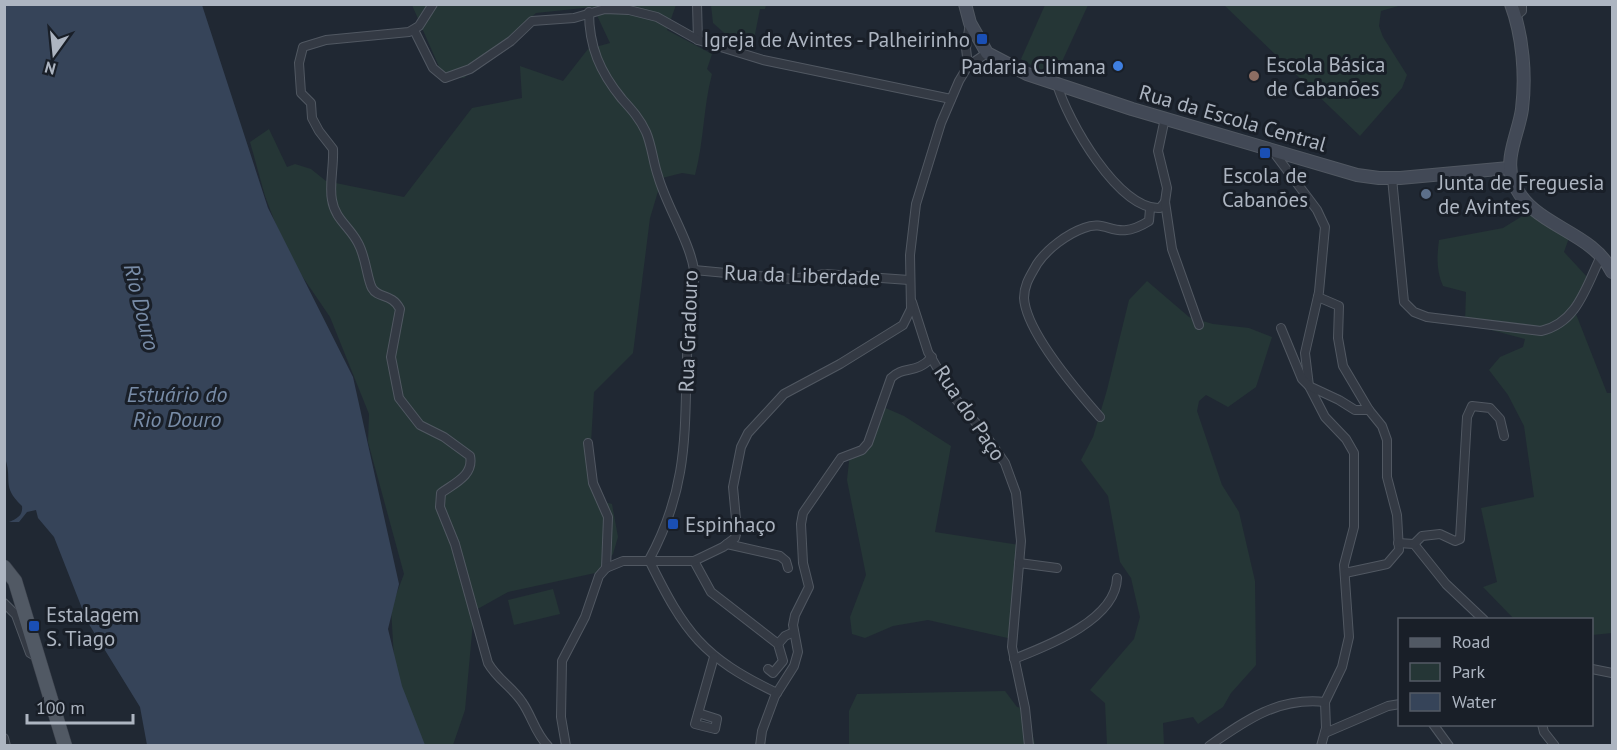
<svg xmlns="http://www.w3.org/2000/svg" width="1617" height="750" viewBox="0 0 1617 750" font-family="'PT Sans',sans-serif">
	<rect width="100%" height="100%" fill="#202833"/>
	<g fill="#253636">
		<path d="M412,5H676L667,30L712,54L707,69L712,74C703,108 704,142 695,175L682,173L662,178L650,218L633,353L594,392L591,443L601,501L612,504L618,537L613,554L595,573L508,592L474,611L465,710L453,745H419L391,666L394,659L391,608L404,574L368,442L369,414L330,317L287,254L265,196L250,142L269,129L287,167L295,164L311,169L326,181L404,197L472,108L522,98L520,66L563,81L588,49L610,43L593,7L536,13L464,78L443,76Z"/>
		<polygon points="711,5 766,5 765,9 760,9 752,49 740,47 713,23"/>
		<polygon points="1045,5 1088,5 1054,79 1021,59"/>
		<polygon points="1224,5 1402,5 1381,11 1379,26 1383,37 1407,75 1402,88 1360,136"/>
		<path d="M1529,212L1570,235L1564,252L1589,279L1576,314L1607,393H1612V633L1592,635V620L1514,619L1483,587L1497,582L1481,508L1534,497L1524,426L1508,395L1489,370L1500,357L1523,347L1525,339L1465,323L1466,292L1443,286C1436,271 1437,255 1439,240L1503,228Z"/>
		<polygon points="1147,281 1189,317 1213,324 1249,328 1272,337 1256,387 1228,407 1206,395 1199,401 1197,411 1222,485 1239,512 1255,581 1256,665 1231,693 1223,707 1198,724 1193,717 1163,723 1164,745 1107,745 1105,703 1090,690 1134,639 1140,617 1131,578 1120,562 1108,496 1081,460 1093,437 1107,390 1129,300"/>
		<polygon points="881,406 904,416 951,446 935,532 1019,545 1012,639 928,620 893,626 865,638 852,634 850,617 866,575 847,480 850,452 867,450"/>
		<polygon points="553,589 560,614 514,625 508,600"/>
		<polygon points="1005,691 1017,707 1027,709 1035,745 849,746 849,711 857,694"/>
	</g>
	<path fill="#364459" d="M4,5H202L268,208L353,377L399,584L388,629L402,686L425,745H147L140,707L87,621L54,537L38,518L36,510L27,512L19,522H9C18,518 23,515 22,506C0,485 14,481 4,455Z"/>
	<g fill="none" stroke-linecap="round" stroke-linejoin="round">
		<defs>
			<g id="street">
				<path d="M433,4L419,26L409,32L326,40L303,47L299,63L301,93L311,103L312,118L319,131L333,149C334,166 329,185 332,200C335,219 350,227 358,243C366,257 367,279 372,288C378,299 392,293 400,309L391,357L399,398L420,425L444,437L470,456C474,475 455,483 441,493L440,507L455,544L488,663C497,679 512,687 522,702C532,716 535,733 548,746"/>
				<polyline points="697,4 698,40"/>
				<path d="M589,12C589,47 600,72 622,99C632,110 640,119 646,132C652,146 653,162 658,176C666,205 690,242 694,270C696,285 689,316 688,334C683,421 693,479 649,560"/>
				<polyline points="1516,16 1522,11 1522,4"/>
				<polyline points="414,30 433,68 445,78 470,69 511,41 532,21 574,18 605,9 629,10 657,17 698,40 763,60 951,99"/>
				<polyline points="968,66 966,48 970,23"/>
				<path d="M1057,84C1067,120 1119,211 1160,208L1165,202"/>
				<polyline points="1165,118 1158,151 1167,188 1165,202 1172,249 1199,325"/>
				<polyline points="1272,150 1317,210 1325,227 1319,292 1305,353 1309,386 1325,417 1346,439 1354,453 1354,527 1344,565 1349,637 1342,667 1325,702 1326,728 1321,746"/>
				<path d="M1392,178L1404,302L1414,312L1427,317L1541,331C1577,323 1586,287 1601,256"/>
				<polyline points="694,270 792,279 825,274 909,280"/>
				<polyline points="1318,297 1339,306 1338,338 1343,366 1369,410 1382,426 1387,440 1387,477 1397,515 1399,550 1387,564 1345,573"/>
				<polyline points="912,302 928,352 954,397 982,430 1005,463 1016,493 1021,541 1012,647 1025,708 1029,746"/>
				<polyline points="1281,328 1302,379 1309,386 1339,400 1355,410 1369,410"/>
				<path d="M1100,417C1077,391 1026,332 1024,298C1024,284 1031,275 1037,264C1047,249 1067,234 1084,228C1109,218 1114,243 1149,221L1150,209"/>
				<polyline points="588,443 593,483 608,517 606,568"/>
				<polyline points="1398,543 1414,544 1446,584 1484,620"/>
				<polyline points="727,544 780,556 786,561 788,568"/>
				<polyline points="1414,544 1422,536 1440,534 1455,541 1460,539 1467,417 1472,406 1490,408 1500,419 1504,436"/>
				<path d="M649,560C685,633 702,657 777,693"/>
				<polyline points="694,561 711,592 778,644 783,661 773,673 768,669"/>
				<polyline points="1019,563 1057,568"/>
				<polyline points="4,603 16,615 30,653 35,656"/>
				<polyline points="778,644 785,636 794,632"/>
				<path d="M1014,659C1047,646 1116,620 1117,578"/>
				<polyline points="1592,669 1612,673"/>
				<polyline points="698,713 717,719 715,729 695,724 714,657"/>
				<polyline points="1433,724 1449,746"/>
				<polyline points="1542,724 1544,732 1555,746"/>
				<polyline points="1325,733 1388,706 1400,704"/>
				<polyline points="4,738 6,746"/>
				<polyline points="566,746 561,717 562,661 585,617 599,576 606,568 623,561 694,561 723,547 735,538 737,530 733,487 741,447 748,433 784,394 840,364 903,325 911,309 910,255 916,204 941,123 959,81 968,66 987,53"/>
				<path d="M760,746L762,731L775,696L794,666L798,652L793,625L795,615L809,587L803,563L801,524L803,513L841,458L862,450L868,443L891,378C904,365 916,375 932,357"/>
				<path d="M1209,746C1246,720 1278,697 1325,702"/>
			</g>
			<g id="secondary">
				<polyline points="965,4 970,23 987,53 1027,74 1132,109 1357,175 1379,178 1400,178 1509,168"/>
				<path d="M1511,4C1523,36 1526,76 1522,109C1519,132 1504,158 1513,181C1530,227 1591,229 1612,272"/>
			</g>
			<polyline id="primary" points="4,567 15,581 65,746"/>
		</defs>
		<use href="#street" stroke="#515862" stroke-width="10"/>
		<use href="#secondary" stroke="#515862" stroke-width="14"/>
		<use href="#primary" stroke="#3d434d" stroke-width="15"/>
		<use href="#street" stroke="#343a44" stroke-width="8"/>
		<use href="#secondary" stroke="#424956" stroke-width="12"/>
		<use href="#primary" stroke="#515964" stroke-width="14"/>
	</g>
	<g fill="#1a4fb4" stroke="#191f28" stroke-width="2">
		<rect x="976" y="33" width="12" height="12" rx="3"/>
		<rect x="1259" y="147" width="12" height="12" rx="3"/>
		<rect x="667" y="518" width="12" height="12" rx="3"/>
		<rect x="28" y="620" width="12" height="12" rx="3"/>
	</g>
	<circle fill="#3f7fe0" stroke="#191f28" stroke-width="2" cx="1118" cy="66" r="6"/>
	<circle fill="#8d6e63" stroke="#191f28" stroke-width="2" cx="1254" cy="76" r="6"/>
	<circle fill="#5c6f8a" stroke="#191f28" stroke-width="2" cx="1426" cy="194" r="6"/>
	<g text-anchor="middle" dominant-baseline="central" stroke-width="6" stroke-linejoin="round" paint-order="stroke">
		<g font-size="21" fill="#adb5c1" stroke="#191f28" text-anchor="start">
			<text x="970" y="39" text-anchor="end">Igreja de Avintes - Palheirinho</text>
			<text x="1266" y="64">Escola Básica<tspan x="1266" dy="24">de Cabanões</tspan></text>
			<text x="1106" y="66" text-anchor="end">Padaria Climana</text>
			<text x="1265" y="175" text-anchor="middle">Escola de<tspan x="1265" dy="24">Cabanões</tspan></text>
			<text x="1438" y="182">Junta de Freguesia<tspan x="1438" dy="24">de Avintes</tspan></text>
			<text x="685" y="524">Espinhaço</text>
			<text x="46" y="614">Estalagem<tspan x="46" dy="24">S. Tiago</tspan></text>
		</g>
		<g font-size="21" fill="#adb5c1" stroke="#191f28">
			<text transform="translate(1233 118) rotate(16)">Rua da Escola Central</text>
			<text transform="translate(802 275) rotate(2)">Rua da Liberdade</text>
			<text transform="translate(688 331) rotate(-88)">Rua Gradouro</text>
			<text transform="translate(970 413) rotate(56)">Rua do Paço</text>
		</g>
		<g font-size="22" font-style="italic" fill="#788ca7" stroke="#191f28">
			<text transform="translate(142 307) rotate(76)">Rio Douro</text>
			<text x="177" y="394">Estuário do<tspan x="177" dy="25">Rio Douro</tspan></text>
		</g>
	</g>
	<rect width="1617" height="750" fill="none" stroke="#adb5c1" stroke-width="12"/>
	<rect x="1398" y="618" width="195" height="108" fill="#191f28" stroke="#545b65" stroke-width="1.5"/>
	<rect x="1410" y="638" width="30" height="9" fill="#515964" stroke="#545b65" stroke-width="1.5"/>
	<text x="1452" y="648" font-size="18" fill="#adb5c1">Road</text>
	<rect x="1410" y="663" width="30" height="18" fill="#253636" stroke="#545b65" stroke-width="1.5"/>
	<text x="1452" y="678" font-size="18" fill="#adb5c1">Park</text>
	<rect x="1410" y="693" width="30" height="18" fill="#364459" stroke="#545b65" stroke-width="1.5"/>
	<text x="1452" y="708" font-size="18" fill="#adb5c1">Water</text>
	<g transform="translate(54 54) rotate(195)" stroke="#191f28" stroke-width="4.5" paint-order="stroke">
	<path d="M0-4.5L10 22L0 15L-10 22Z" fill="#adb5c1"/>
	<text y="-9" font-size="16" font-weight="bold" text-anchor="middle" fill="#adb5c1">N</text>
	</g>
	<path d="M27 714v9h106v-9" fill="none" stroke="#adb5c1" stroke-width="3"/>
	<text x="36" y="714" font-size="18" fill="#adb5c1" stroke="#191f28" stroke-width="4.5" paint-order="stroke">100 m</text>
</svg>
